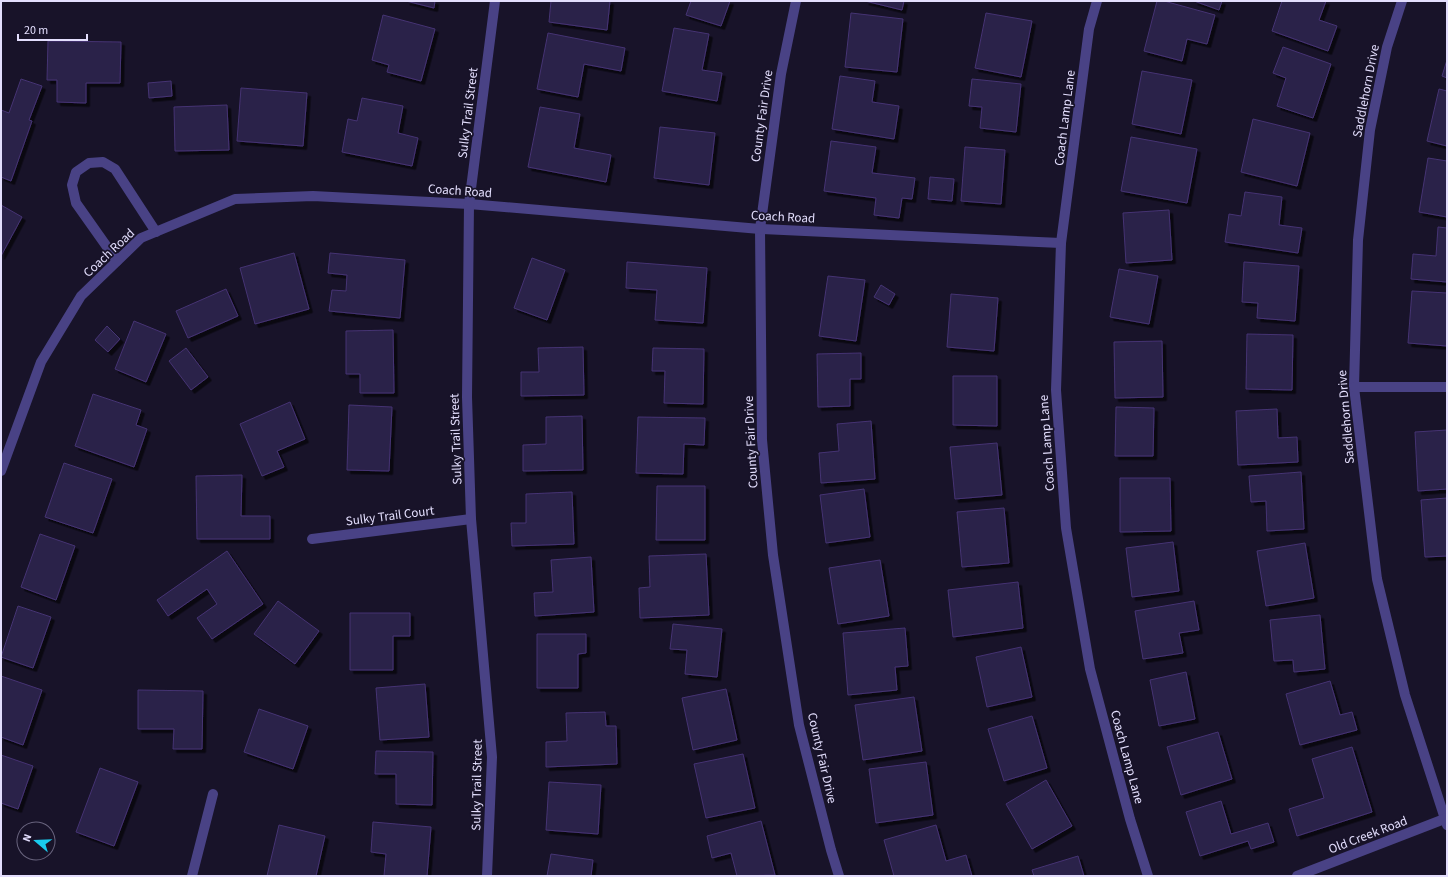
<svg xmlns="http://www.w3.org/2000/svg" width="1448" height="877" viewBox="0 0 1448 877" font-family="'Source Sans 3',sans-serif">
	<defs>
		<filter id="shadow"><feDropShadow dx="3.5" dy="3.5" stdDeviation="0" flood-color="#0009"/></filter>
	</defs>
	<rect width="100%" height="100%" fill="#181329"/>
	<g fill="#2b2049" stroke="#453473" filter="url(#shadow)">
		<polygon points="406,1 435,1 434,8"/>
		<polygon points="551,1 610,1 607,30 549,22"/>
		<polygon points="691,1 730,1 721,26 686,15"/>
		<polygon points="865,1 904,1 902,10"/>
		<polygon points="1157,1 1164,1 1215,15 1207,44 1187,39 1182,61 1144,51"/>
		<polygon points="1194,1 1222,1 1219,10"/>
		<polygon points="1282,1 1326,1 1319,20 1337,26 1328,51 1272,31"/>
		<polygon points="851,13 903,19 897,72 845,67"/>
		<polygon points="986,13 1032,21 1021,77 975,68"/>
		<polygon points="383,15 435,29 421,81 387,72 389,65 372,60"/>
		<polygon points="674,28 709,34 702,70 722,73 717,101 662,91"/>
		<polygon points="548,33 625,48 621,71 584,64 578,97 537,89"/>
		<polygon points="48,41 121,42 120,83 86,83 86,103 57,102 57,80 47,80"/>
		<polygon points="1283,47 1331,64 1313,118 1277,106 1286,78 1273,73"/>
		<polygon points="1447,60 1447,78 1442,76"/>
		<polygon points="1142,71 1192,80 1181,134 1132,124"/>
		<polygon points="840,76 875,81 872,102 899,106 894,139 832,129"/>
		<polygon points="21,79 42,86 29,120 32,121 11,181 1,177 1,110 9,113"/>
		<polygon points="972,79 1021,84 1016,132 980,128 982,107 969,106"/>
		<polygon points="171,81 172,96 149,98 148,83"/>
		<polygon points="241,88 307,93 303,146 237,141"/>
		<polygon points="1439,89 1447,91 1447,146 1427,141"/>
		<polygon points="362,98 403,106 398,133 418,138 412,166 342,152 348,119 357,121"/>
		<polygon points="227,105 229,150 175,151 174,107"/>
		<polygon points="540,107 580,114 574,148 611,155 606,182 528,167"/>
		<polygon points="1253,119 1310,133 1297,186 1241,172"/>
		<polygon points="660,127 715,133 709,185 654,178"/>
		<polygon points="1131,137 1197,149 1187,203 1121,191"/>
		<polygon points="831,141 876,147 872,173 915,178 912,199 902,198 899,218 874,215 876,198 824,191"/>
		<polygon points="965,147 1005,150 1001,204 961,201"/>
		<polygon points="1428,158 1447,161 1447,217 1419,212"/>
		<polygon points="930,177 954,179 952,201 928,199"/>
		<polygon points="1245,192 1282,197 1279,225 1302,228 1298,253 1225,242 1229,214 1241,216"/>
		<polygon points="1,205 22,217 1,256"/>
		<polygon points="1169,210 1172,260 1126,263 1123,213"/>
		<polygon points="1438,227 1447,228 1447,282 1411,279 1413,254 1436,256"/>
		<polygon points="294,253 309,309 255,324 240,268"/>
		<polygon points="330,253 405,260 400,318 329,311 332,290 346,291 347,275 328,273"/>
		<polygon points="532,258 565,270 547,320 514,308"/>
		<polygon points="627,262 707,268 703,323 655,320 657,290 626,288"/>
		<polygon points="1244,262 1299,266 1295,321 1257,318 1258,303 1242,302"/>
		<polygon points="1119,269 1158,276 1149,324 1110,317"/>
		<polygon points="828,276 865,280 856,341 819,336"/>
		<polygon points="881,285 895,294 889,305 874,297"/>
		<polygon points="226,289 238,316 188,338 176,311"/>
		<polygon points="1412,291 1447,293 1447,346 1408,343"/>
		<polygon points="951,294 998,298 994,351 947,347"/>
		<polygon points="134,321 166,334 146,382 115,369"/>
		<polygon points="107,326 120,339 108,352 95,340"/>
		<polygon points="393,330 394,393 360,393 360,374 346,374 346,331"/>
		<polygon points="1247,334 1293,335 1292,390 1246,389"/>
		<polygon points="1162,341 1163,397 1115,398 1114,342"/>
		<polygon points="583,347 584,395 521,396 521,372 539,372 538,348"/>
		<polygon points="186,348 208,377 191,390 169,361"/>
		<polygon points="653,348 704,349 703,404 664,403 665,371 652,371"/>
		<polygon points="861,353 861,379 850,379 850,406 818,407 817,354"/>
		<polygon points="953,376 997,376 997,426 953,425"/>
		<polygon points="93,394 141,410 136,425 147,429 134,467 75,446"/>
		<polygon points="290,402 305,439 277,451 284,467 262,476 240,424"/>
		<polygon points="349,405 392,407 389,471 347,470"/>
		<polygon points="1116,407 1154,408 1153,456 1115,456"/>
		<polygon points="1277,409 1278,438 1297,437 1298,462 1238,465 1236,411"/>
		<polygon points="582,416 583,470 523,471 523,445 546,444 546,417"/>
		<polygon points="638,417 705,418 704,445 684,444 683,474 636,473"/>
		<polygon points="871,421 875,479 821,483 819,453 839,451 837,424"/>
		<polygon points="1447,430 1447,489 1418,491 1415,432"/>
		<polygon points="997,443 1002,495 955,499 950,447"/>
		<polygon points="64,463 112,479 93,533 45,517"/>
		<polygon points="1301,472 1304,529 1267,531 1266,501 1251,502 1249,476"/>
		<polygon points="242,475 241,516 270,516 270,539 197,539 196,476"/>
		<polygon points="1120,478 1170,478 1171,531 1120,532"/>
		<polygon points="657,486 705,486 705,540 656,540"/>
		<polygon points="864,489 870,537 826,543 820,495"/>
		<polygon points="572,492 574,544 512,546 511,523 526,523 526,494"/>
		<polygon points="1447,498 1447,556 1425,557 1421,500"/>
		<polygon points="1004,508 1009,563 962,567 957,512"/>
		<polygon points="40,534 75,546 56,600 21,587"/>
		<polygon points="1173,542 1179,591 1132,597 1126,548"/>
		<polygon points="1305,543 1314,598 1266,606 1257,551"/>
		<polygon points="227,551 263,604 212,639 197,618 217,604 207,589 168,616 157,600"/>
		<polygon points="706,554 709,615 640,618 639,588 650,587 649,556"/>
		<polygon points="591,557 594,612 535,616 534,593 553,592 551,560"/>
		<polygon points="880,560 889,616 838,624 829,568"/>
		<polygon points="1018,582 1023,628 953,637 948,590"/>
		<polygon points="278,601 319,631 295,664 254,634"/>
		<polygon points="1194,601 1199,630 1179,633 1183,653 1143,659 1135,611"/>
		<polygon points="18,606 51,617 33,668 1,657"/>
		<polygon points="350,613 410,613 410,636 393,636 393,670 350,670"/>
		<polygon points="1320,615 1325,669 1294,672 1293,660 1274,661 1270,620"/>
		<polygon points="673,624 722,629 717,677 685,674 687,650 670,649"/>
		<polygon points="905,628 908,666 895,667 897,690 848,695 843,633"/>
		<polygon points="537,634 586,634 586,653 578,654 578,688 537,688"/>
		<polygon points="1021,647 1032,697 987,707 976,657"/>
		<polygon points="1186,672 1195,719 1159,726 1150,680"/>
		<polygon points="1,676 42,690 23,745 1,737"/>
		<polygon points="1330,681 1340,715 1352,712 1357,730 1300,745 1286,694"/>
		<polygon points="425,684 429,737 380,740 376,688"/>
		<polygon points="726,689 737,740 693,750 682,698"/>
		<polygon points="138,690 203,691 202,749 173,749 174,729 138,729"/>
		<polygon points="914,697 922,751 863,760 855,705"/>
		<polygon points="259,709 308,726 293,769 244,752"/>
		<polygon points="605,712 606,726 616,726 617,764 546,767 546,742 567,741 566,713"/>
		<polygon points="1032,716 1047,768 1004,781 988,729"/>
		<polygon points="1218,732 1232,779 1181,795 1167,747"/>
		<polygon points="1352,747 1372,812 1297,836 1289,809 1324,798 1312,759"/>
		<polygon points="376,751 433,752 432,805 396,804 396,774 375,774"/>
		<polygon points="743,754 755,808 706,818 694,764"/>
		<polygon points="1,755 33,766 18,809 1,803"/>
		<polygon points="926,762 933,815 876,823 869,769"/>
		<polygon points="100,768 138,782 114,846 76,832"/>
		<polygon points="1046,780 1072,826 1032,849 1006,804"/>
		<polygon points="549,782 601,785 598,834 546,830"/>
		<polygon points="1221,801 1231,834 1268,823 1274,842 1251,849 1248,841 1200,856 1186,812"/>
		<polygon points="761,821 775,875 737,876 731,853 712,858 707,836"/>
		<polygon points="373,822 431,827 427,876 384,876 386,854 371,852"/>
		<polygon points="279,825 325,836 316,876 267,876"/>
		<polygon points="936,825 946,861 966,855 972,876 894,876 884,840"/>
		<polygon points="551,854 593,860 591,876 547,876"/>
		<polygon points="1078,856 1084,876 1034,876 1032,870"/>
	</g>
	<g fill="none" stroke-linecap="round" stroke-linejoin="round">
		<g stroke="#494285" stroke-width="10">
			<polyline points="796,1 781,74 760,229 762,440 773,555 799,725 831,850 839,876"/>
			<polyline points="1097,1 1089,29 1061,243 1056,390 1066,528 1090,669 1130,819 1148,876"/>
			<polyline points="1402,1 1387,47 1370,130 1358,240 1354,387 1377,579 1405,695 1447,825"/>
			<polyline points="117,261 76,203 72,185 76,172 89,163 103,162 115,169 156,232"/>
			<polyline points="1354,387 1447,387"/>
			<polyline points="1,471 41,362 81,296 141,238 235,199 313,196 469,204 760,229 1061,243"/>
			<polyline points="312,539 471,519"/>
			<polyline points="192,876 213,794"/>
			<polyline points="487,876 492,757 471,519 467,397 469,204 495,1"/>
			<polyline points="1297,876 1447,818"/>
		</g>
	</g>
	<g text-anchor="middle" dominant-baseline="central" stroke-width="3.5" stroke-linejoin="round" paint-order="stroke">
		<g font-size="13" fill="#e3defd" stroke="#181329">
			<text transform="translate(1366 91) rotate(-79)">Saddlehorn Drive</text>
			<text transform="translate(468 113) rotate(-83)">Sulky Trail Street</text>
			<text transform="translate(762 116) rotate(-82)">County Fair Drive</text>
			<text transform="translate(1065 118) rotate(-83)">Coach Lamp Lane</text>
			<text transform="translate(460 191) rotate(4)">Coach Road</text>
			<text transform="translate(783 217) rotate(3)">Coach Road</text>
			<text transform="translate(109 253) rotate(-43)">Coach Road</text>
			<text transform="translate(1346 417) rotate(-95)">Saddlehorn Drive</text>
			<text transform="translate(456 439) rotate(-92)">Sulky Trail Street</text>
			<text transform="translate(751 442) rotate(-93)">County Fair Drive</text>
			<text transform="translate(1047 443) rotate(-94)">Coach Lamp Lane</text>
			<text transform="translate(390 516) rotate(-7)">Sulky Trail Court</text>
			<text transform="translate(1127 757) rotate(75)">Coach Lamp Lane</text>
			<text transform="translate(822 758) rotate(77)">County Fair Drive</text>
			<text transform="translate(477 785) rotate(-89)">Sulky Trail Street</text>
			<text transform="translate(1368 835) rotate(-21)">Old Creek Road</text>
		</g>
	</g>
	<rect width="1448" height="877" fill="none" stroke="#e3defd" stroke-width="4"/>
	<g transform="translate(36 841) rotate(289)"><circle r="19" fill="#181329" stroke="#69647e"/>
	<path d="M0-3L7 15L0 10L-7 15Z" fill="#19cbee"/>
	<text y="-6" font-size="11" font-weight="bold" text-anchor="middle" fill="#e3defd">N</text>
	</g>
	<path d="M18 34v6h69v-6" fill="none" stroke="#e3defd" stroke-width="2"/>
	<text x="24" y="34" font-size="12" fill="#e3defd" stroke="#181329" stroke-width="3" paint-order="stroke">20 m</text>
</svg>
